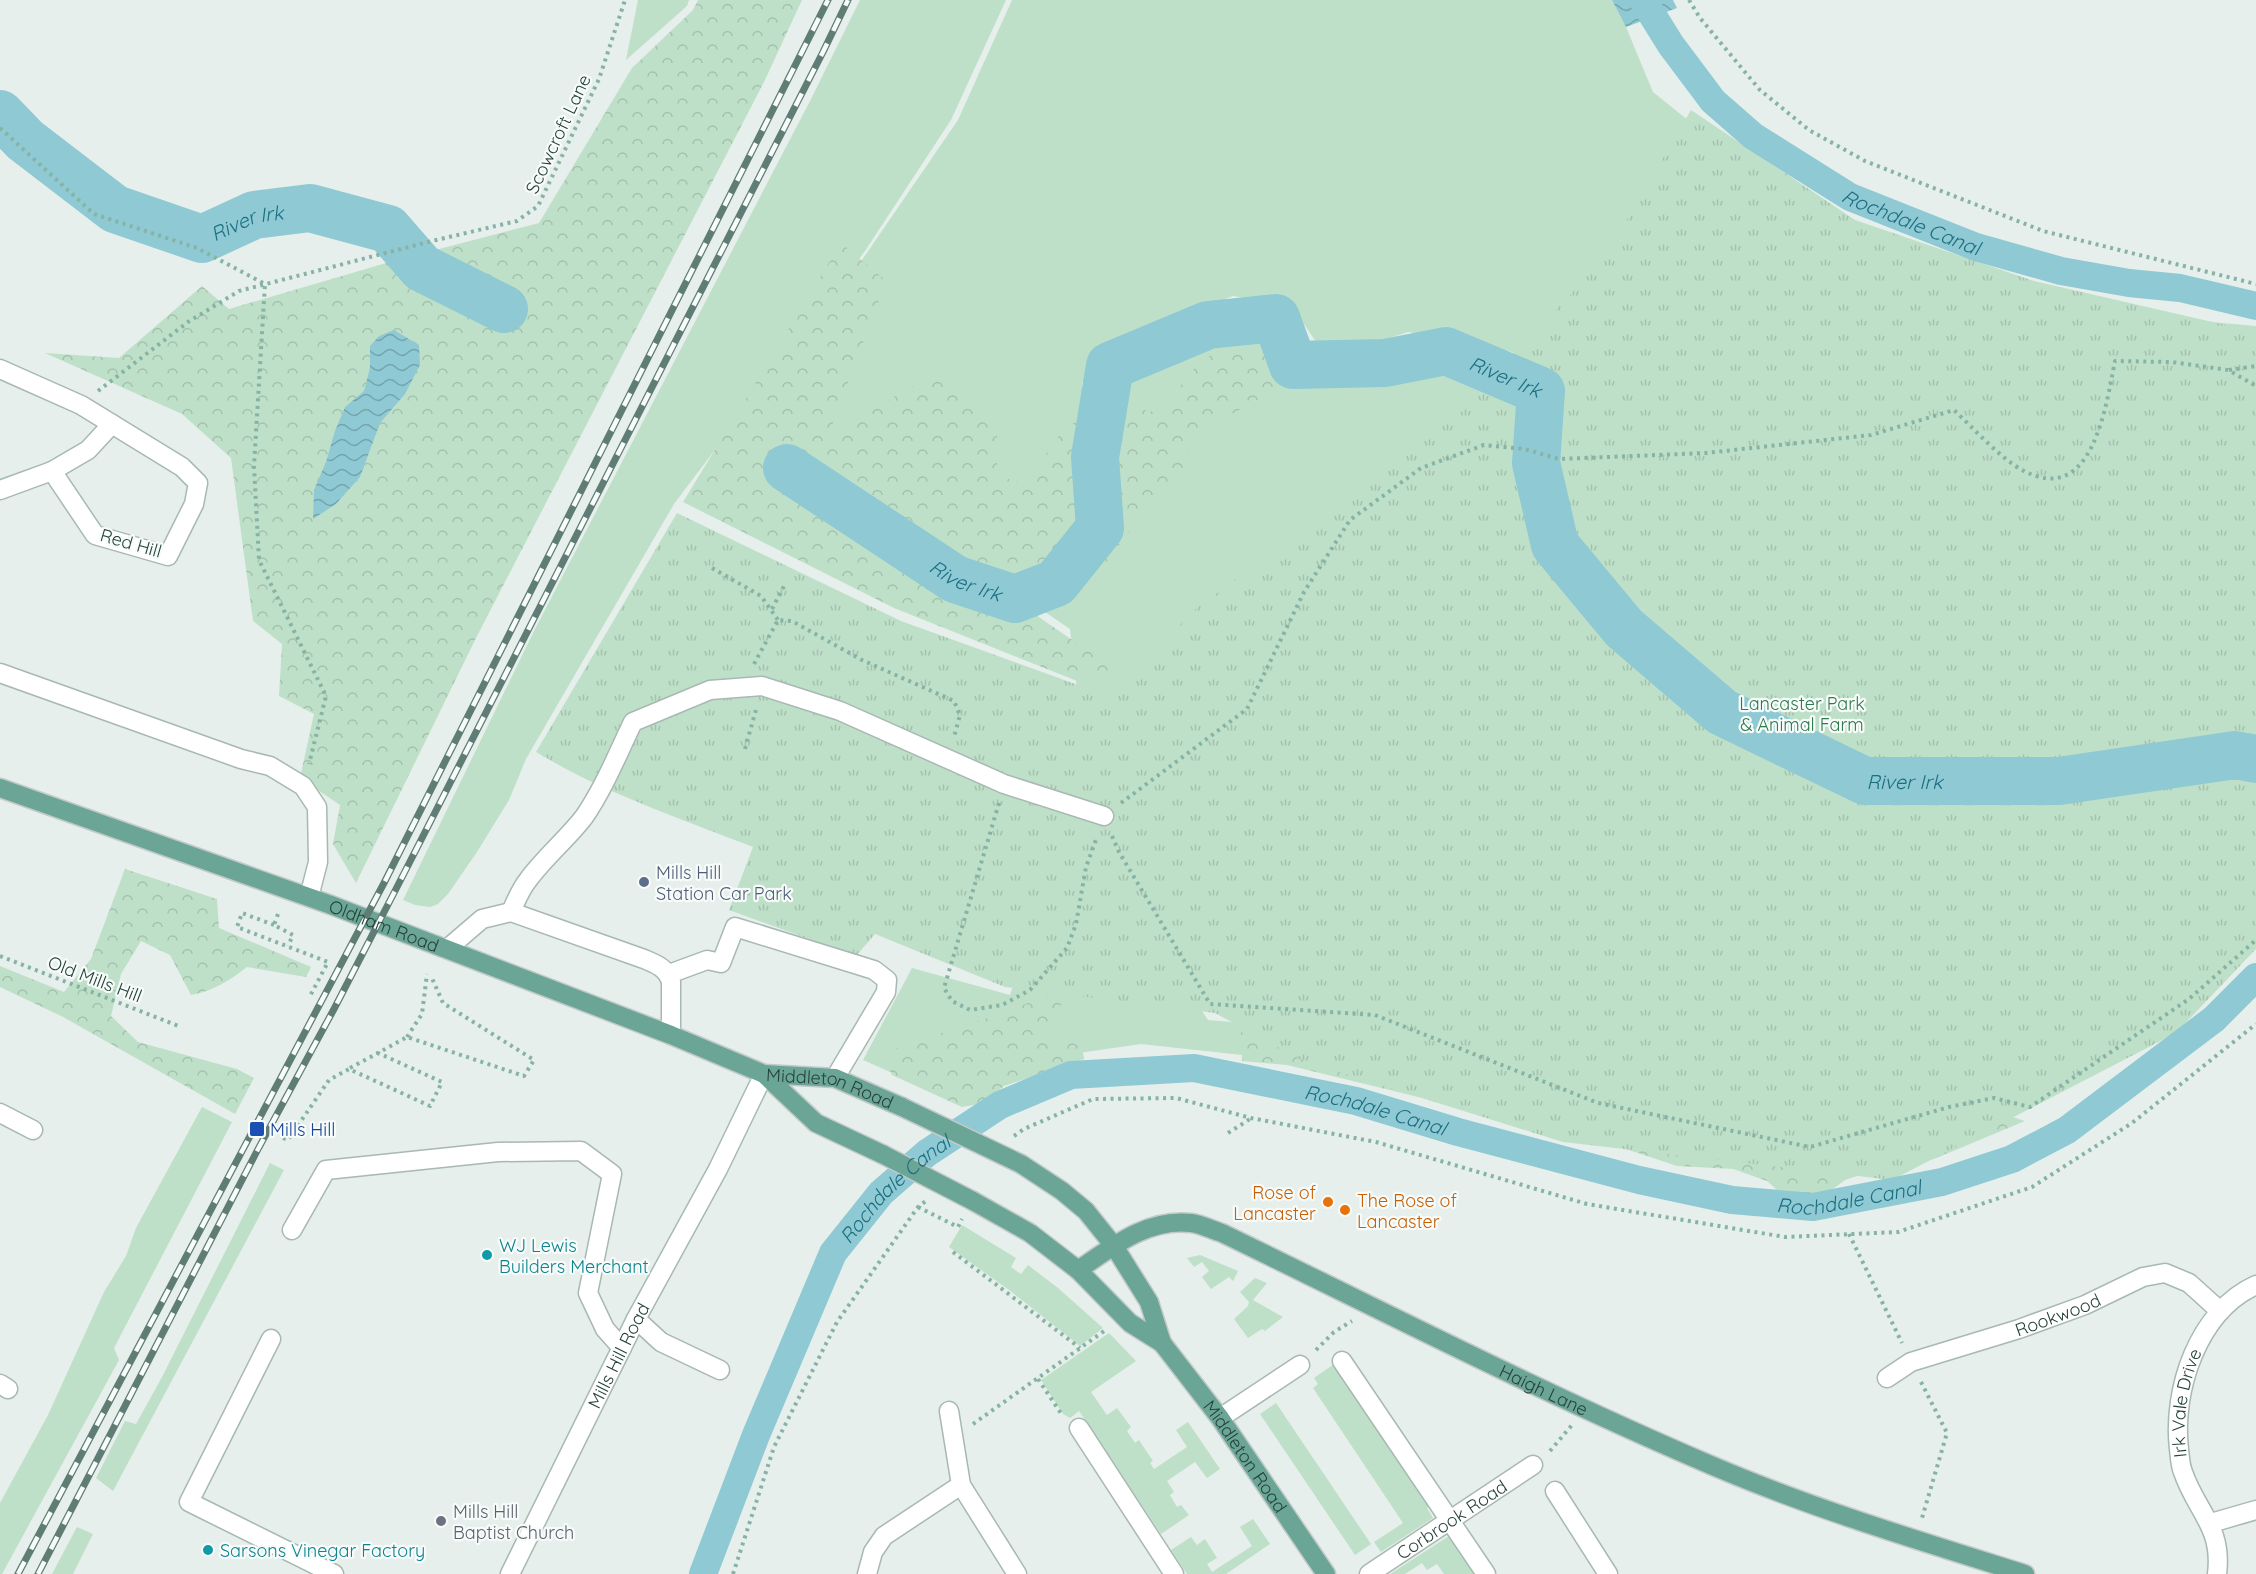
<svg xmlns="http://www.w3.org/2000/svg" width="2256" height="1574" viewBox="0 0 2256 1574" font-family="Quicksand,sans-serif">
	<defs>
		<pattern id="forest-crowns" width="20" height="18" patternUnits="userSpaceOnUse" patternTransform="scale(1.5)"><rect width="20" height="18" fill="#bfe0c8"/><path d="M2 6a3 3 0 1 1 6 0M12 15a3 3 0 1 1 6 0" fill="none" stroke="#a4c1ad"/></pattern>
		<pattern id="park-tufts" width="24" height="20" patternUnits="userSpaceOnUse" patternTransform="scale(1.5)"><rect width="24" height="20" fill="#bfe0c8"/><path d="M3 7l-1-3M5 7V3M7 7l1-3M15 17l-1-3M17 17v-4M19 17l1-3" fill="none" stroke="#a4c1ad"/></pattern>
		<pattern id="water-waves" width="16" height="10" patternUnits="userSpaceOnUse" patternTransform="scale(1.5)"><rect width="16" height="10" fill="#8ec9d4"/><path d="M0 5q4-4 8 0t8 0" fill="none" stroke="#74a5ad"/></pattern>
	</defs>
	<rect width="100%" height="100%" fill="#e6efeb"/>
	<g fill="#bfe0c8">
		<polygon points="638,0 689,0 687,6 626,60"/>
		<polygon points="860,0 1006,0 951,120 865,251 674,504 526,759 509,800 477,852 448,894 438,904 430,907 415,905 403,900 535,629 811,99"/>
		<polygon points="1012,0 1612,0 1626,27 1653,92 1780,194 2076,310 2256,326 2256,742 1558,399 1512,352 1408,332 1346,352 1316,342 1292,306 1233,296 1161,324 1082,383 1087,495 742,435 958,120"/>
		<polygon points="1267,328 1292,371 1382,372 1426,361 1451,359 1534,398 1087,776 1070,629 1042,610 1113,521 1110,416 1116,394 1126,372 1209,331"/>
		<polygon points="1067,826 1089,839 1208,1020 1278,1026 1279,1059 1141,1044 1030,1060 940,1094 863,1060 912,968 1010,995"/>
		<polygon points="202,1107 232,1122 114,1348 119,1360 2,1574 0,1574 0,1503 48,1415 104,1292 126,1256 136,1228"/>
		<polygon points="270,1163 284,1170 113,1491 96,1478 125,1421 136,1424 162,1377"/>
		<polygon points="962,1225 1016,1258 1011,1267 1021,1274 1028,1265 1058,1288 1103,1328 1080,1346 1009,1290 949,1247"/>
		<polygon points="1200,1255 1238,1271 1233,1281 1229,1277 1211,1289 1202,1277 1209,1271 1202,1262 1194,1267 1187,1258"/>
		<polygon points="1255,1278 1267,1283 1253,1300 1283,1317 1265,1331 1262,1329 1248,1338 1234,1319 1248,1306 1249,1302 1240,1292"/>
		<polygon points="1109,1333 1136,1361 1091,1392 1107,1415 1117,1408 1131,1427 1127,1431 1135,1443 1139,1440 1153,1461 1150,1463 1154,1469 1187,1447 1176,1430 1188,1422 1220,1469 1207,1478 1195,1462 1167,1481 1174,1492 1170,1495 1177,1507 1181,1505 1189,1515 1161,1534 1079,1411 1070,1418 1063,1414 1041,1380"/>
		<polygon points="1334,1364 1430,1506 1427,1508 1433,1518 1381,1552 1374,1542 1403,1523 1313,1388 1318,1384 1314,1378"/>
		<polygon points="1276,1403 1371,1544 1355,1555 1260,1414"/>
		<polygon points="1253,1519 1270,1544 1226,1574 1187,1574 1171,1550 1191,1537 1197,1545 1205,1539 1217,1558 1207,1564 1212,1572 1252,1546 1240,1527"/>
		<polygon points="77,1527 93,1534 73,1574 52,1574"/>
		<polygon points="1449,1536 1474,1574 1444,1574 1437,1564 1427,1570 1422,1563 1405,1574 1390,1574"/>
	</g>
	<g fill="url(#forest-crowns)">
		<polygon points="698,0 802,0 764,82 476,638 356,883 333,844 340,805 300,778 314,714 279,696 282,644 253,621 231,458 182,414 45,353 119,358 202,286 229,309 393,261 539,223 632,68 693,10"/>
		<polygon points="841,243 886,281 829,434 932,375 997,427 997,476 1031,485 1052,442 1099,401 1159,413 1197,365 1215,352 1268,345 1290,383 1194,434 1178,481 1129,532 1099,572 1033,613 1116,670 1077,681 894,608 683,502"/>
		<path d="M125,869L217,899L219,928L311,967L306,977L247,967C229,981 213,991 191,995L170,955L141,941L121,974L111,1016L138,1042L237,1069L254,1078L235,1114L63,1017L0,987V966L64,992L91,959Z"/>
		<polygon points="1054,991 1068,993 1050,1023 1051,1039 1082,1045 1084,1059 1004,1086 984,1103 962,1107 892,1075 881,1053 1017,1008"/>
		<polygon points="1241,1028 1359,1032 1978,1106 2025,1121 1934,1159 1872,1171 1845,1180 1814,1203 1777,1190 1767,1181 1733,1169 1677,1166 1611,1144 1287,1065 1242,1061"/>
	</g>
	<path fill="url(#park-tufts)" d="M1691,110L1855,220L2034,281L2256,332V949L2176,1033L1892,1180L1563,1142L1304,1061L1215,1013L1005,987L875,934L856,956L729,910L753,847C679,818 604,793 536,752L677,513L901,621L1078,685L1130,687L1189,614L1462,411L1606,256Z"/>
	<g fill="url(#water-waves)">
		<polygon points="1612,0 1673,0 1677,8 1626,27"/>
		<polygon points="394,330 419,345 420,365 405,394 380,423 360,477 336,504 313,519 314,490 326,462 335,431 345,407 364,391 370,368 370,346 379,336"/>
	</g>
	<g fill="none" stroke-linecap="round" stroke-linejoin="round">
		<g stroke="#8ec9d4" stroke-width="28">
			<path id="s1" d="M1643,0L1671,45L1713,101L1753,136L1850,197L1976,247L2061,271L2129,283L2180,288L2256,306"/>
			<path id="s2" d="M703,1574L756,1435L833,1253L881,1193L927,1153L1000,1105L1071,1075L1194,1068L1356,1101L1458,1132L1639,1180L1732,1200L1813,1207L1942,1182L2012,1159L2067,1130L2214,1019L2256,977"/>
		</g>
		<g stroke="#8ec9d4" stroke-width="48">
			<path id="s3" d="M0,114L25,140L115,209L202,239L254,215L310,208L388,229L422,268L504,309"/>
			<path id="s4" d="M787,468L955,579L1015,599L1056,583L1100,528L1095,457L1110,366L1208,325L1276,318L1293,365L1385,363L1446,351L1541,391L1536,463L1555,545L1624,628L1722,712L1865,781H2059L2235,755L2256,759"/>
		</g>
		<defs>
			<g id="minor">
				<polyline points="0,369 81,405 182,467 198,483 194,504 168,556 95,535 52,471"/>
				<polyline points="0,490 52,471 88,450 112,424"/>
				<polyline points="0,673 241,759 270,766 303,786 317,807 318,862 309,897"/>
				<path d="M511,912C516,901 520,890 528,880C545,857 567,839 584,817C604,788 618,753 633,722L710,690L762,686L840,711L1004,784L1104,816"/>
				<path d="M447,949L482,919L511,912L644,959C656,964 667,968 671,982V1035"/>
				<polyline points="669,974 707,960 721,963 735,927 874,970 887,980 886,992 835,1078"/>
				<polyline points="0,1113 33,1130"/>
				<polyline points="292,1230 326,1170 498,1152 581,1151 612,1174 588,1293 605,1329 622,1348"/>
				<polyline points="636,1319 661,1342 720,1370"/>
				<polyline points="271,1339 189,1502 334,1574"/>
				<polyline points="1342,1361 1486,1574"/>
				<path id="s5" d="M1887,1378L1911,1362L2019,1329L2085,1305L2143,1277L2165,1273L2189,1283L2220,1311"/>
				<polyline points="0,1384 8,1389"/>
				<polyline points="949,1411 961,1485 1017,1574"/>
				<polyline points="1220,1418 1300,1365"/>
				<polyline points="1079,1428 1174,1574"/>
				<polyline points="1555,1491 1608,1574"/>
				<polyline points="2211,1523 2256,1510"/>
				<path id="s6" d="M510,1574L636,1319L718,1169L764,1074"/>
				<polyline points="867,1574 873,1552 884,1536 961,1485"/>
				<path id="s7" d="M1369,1574L1533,1465"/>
				<path id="s8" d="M2217,1574C2223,1527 2196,1511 2183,1472C2180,1465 2180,1457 2179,1449C2172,1390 2198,1311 2256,1285"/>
			</g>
			<g id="major">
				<path id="s9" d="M0,788L331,905L671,1035L764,1074L835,1078L902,1107"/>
				<polyline points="764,1074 816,1123 884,1155"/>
				<path id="s10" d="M1021,1164L1062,1191L1086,1211L1114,1246L1149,1302L1162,1343L1220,1418L1326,1574"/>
				<polyline points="973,1201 1030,1233 1078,1270 1130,1323 1162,1343"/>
				<path id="s11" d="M1078,1270C1112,1247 1147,1218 1191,1223C1201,1224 1212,1230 1222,1233C1385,1312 1546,1395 1713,1466C1814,1509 1920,1541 2025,1574"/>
			</g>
		</defs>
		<use href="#minor" stroke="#a8b8b2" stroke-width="21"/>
		<use href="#major" stroke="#c2cac8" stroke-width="21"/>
		<g stroke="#86b3a5" stroke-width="4" stroke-dasharray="3 4.5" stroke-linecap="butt">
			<polyline points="1689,0 1700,18 1760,90 1809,130 1865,161 2043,231 2256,284"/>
			<polyline points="0,128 94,214 197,248 265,284 254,466 259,560 326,696 309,764"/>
			<polyline points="2229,370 2256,366"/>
			<polyline points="98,391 188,322 239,291 432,241 517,221 538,206 599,79 625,0"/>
			<polyline points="712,568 761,596 778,620"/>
			<polyline points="772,609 784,586"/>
			<polyline points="754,664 778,620 792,621 862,660 954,701 960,715 954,737"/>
			<polyline points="745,749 757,706"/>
			<polyline points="999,803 944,988 952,1001 970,1010 1002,1005 1030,990 1067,948 1076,924 1086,867 1097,837"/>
			<path d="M1121,803L1247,709L1304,592L1350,520L1421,468L1484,445L1524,449L1559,459L1706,453L1871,435L1954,410C1973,428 2002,460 2024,471C2093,507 2106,405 2115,361L2172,362L2228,370L2256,386"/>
			<polyline points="1112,836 1119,852 1210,1004 1375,1015 1598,1103 1810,1147 1949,1107 1994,1098 2030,1107 2189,999 2256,940"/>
			<polyline points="278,914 274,925 293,935 288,946"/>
			<polyline points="274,925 242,913 237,927 328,962 310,996"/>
			<polyline points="0,956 181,1027"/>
			<polyline points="407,1037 422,1014 427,974"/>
			<polyline points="350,1068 378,1053"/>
			<polyline points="1228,1133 1250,1119"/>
			<polyline points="1014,1136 1024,1129 1093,1099 1176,1098 1251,1118 1376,1142 1587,1204 1785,1237 1898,1232 2032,1187 2132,1123 2256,1024"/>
			<polyline points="283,1138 288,1140 329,1080 349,1069 430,1106 442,1082 378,1053 407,1037 524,1076 534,1060 443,1003 431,976"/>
			<polyline points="918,1207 958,1227 962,1219"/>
			<polyline points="1849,1234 1902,1343"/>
			<polyline points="953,1252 1080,1348"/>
			<polyline points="1316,1350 1334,1332 1352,1321"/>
			<polyline points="1038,1379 1062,1415"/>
			<polyline points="1921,1382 1947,1433 1922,1518"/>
			<polyline points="973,1424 1107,1329"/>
			<polyline points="1550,1451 1572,1425"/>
			<polyline points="733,1574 774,1447 837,1322 918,1207 926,1201"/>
		</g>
		<use href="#minor" stroke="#fff" stroke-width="18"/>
		<use href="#major" stroke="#6aa596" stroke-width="18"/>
		<defs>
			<g id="rail">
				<polyline points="18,1574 384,883 828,0"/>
				<polyline points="38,1574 257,1151 334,1009 396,889 823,52 848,0"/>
			</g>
		</defs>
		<use href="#rail" stroke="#5f7d75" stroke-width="7"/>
		<use href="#rail" stroke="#f7fbf9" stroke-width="4.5" stroke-dasharray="14" stroke-linecap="butt"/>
		<defs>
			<g id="major-bridge">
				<polyline points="902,1107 1021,1164"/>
				<polyline points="884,1155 973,1201"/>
			</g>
		</defs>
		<use href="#major-bridge" stroke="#c2cac8" stroke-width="21" stroke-linecap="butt"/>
		<use href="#major-bridge" stroke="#6aa596" stroke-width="18"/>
	</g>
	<circle fill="#5c6f8a" stroke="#f7fbf9" stroke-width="2" cx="644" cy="882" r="6"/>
	<rect fill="#1a4fb4" stroke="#f7fbf9" stroke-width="2" x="249" y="1121" width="16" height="16" rx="3"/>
	<g fill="#e8710a" stroke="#f7fbf9" stroke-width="2">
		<circle cx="1328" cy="1202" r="6"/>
		<circle cx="1345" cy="1210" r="6"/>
	</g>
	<g fill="#0f9aa8" stroke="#f7fbf9" stroke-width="2">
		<circle cx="487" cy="1255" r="6"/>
		<circle cx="208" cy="1550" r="6"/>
	</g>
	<circle fill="#6b7280" stroke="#f7fbf9" stroke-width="2" cx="441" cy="1521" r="6"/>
	<g text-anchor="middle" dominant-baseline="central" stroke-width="4.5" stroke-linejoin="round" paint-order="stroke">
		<g font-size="18" fill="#24423a" stroke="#f7fbf9">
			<text transform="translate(558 134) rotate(-65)">Scowcroft Lane</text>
			<text transform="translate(131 543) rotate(16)">Red Hill</text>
			<text stroke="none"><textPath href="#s9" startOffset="408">Oldham Road</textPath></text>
			<text transform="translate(95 979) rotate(21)">Old Mills Hill</text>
			<text stroke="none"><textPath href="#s9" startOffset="884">Middleton Road</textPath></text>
			<text stroke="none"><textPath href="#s5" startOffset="183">Rookwood</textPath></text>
			<text stroke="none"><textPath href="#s6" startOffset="244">Mills Hill Road</textPath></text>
			<text stroke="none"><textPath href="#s11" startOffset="516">Haigh Lane</textPath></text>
			<text stroke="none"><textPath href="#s8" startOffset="180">Irk Vale Drive</textPath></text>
			<text stroke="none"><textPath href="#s10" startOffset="375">Middleton Road</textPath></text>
			<text stroke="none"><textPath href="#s7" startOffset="99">Corbrook Road</textPath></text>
		</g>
		<g font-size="18" fill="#2d7a4b" stroke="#f7fbf9">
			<text x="1802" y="703">Lancaster Park<tspan x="1802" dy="21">&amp; Animal Farm</tspan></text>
		</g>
		<g font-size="18" fill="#4e5e75" stroke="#f7fbf9" text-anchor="start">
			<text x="656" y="872">Mills Hill<tspan x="656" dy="21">Station Car Park</tspan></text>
		</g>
		<g font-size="18" fill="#164399" stroke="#f7fbf9" text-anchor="start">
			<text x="270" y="1129">Mills Hill</text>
		</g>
		<g font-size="18" fill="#c56008" stroke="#f7fbf9" text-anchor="end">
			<text x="1316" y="1192">Rose of<tspan x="1316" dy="21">Lancaster</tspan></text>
			<text x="1357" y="1200" text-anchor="start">The Rose of<tspan x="1357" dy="21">Lancaster</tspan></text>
		</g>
		<g font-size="18" fill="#0d838f" stroke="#f7fbf9" text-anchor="start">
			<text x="499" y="1245">WJ Lewis<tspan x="499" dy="21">Builders Merchant</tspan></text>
			<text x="220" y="1550">Sarsons Vinegar Factory</text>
		</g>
		<g font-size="18" fill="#5b616d" stroke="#f7fbf9" text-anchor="start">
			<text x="453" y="1511">Mills Hill<tspan x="453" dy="21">Baptist Church</tspan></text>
		</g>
		<g font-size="20" font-style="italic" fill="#1c6f80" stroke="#f7fbf9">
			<text stroke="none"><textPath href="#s1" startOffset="357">Rochdale Canal</textPath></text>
			<text stroke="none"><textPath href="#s3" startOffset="290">River Irk</textPath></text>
			<text stroke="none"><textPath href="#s4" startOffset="986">River Irk</textPath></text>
			<text stroke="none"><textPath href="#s4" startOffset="212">River Irk</textPath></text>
			<text stroke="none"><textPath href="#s4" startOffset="1616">River Irk</textPath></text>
			<text stroke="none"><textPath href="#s2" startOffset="958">Rochdale Canal</textPath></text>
			<text stroke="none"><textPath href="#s2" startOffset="436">Rochdale Canal</textPath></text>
			<text stroke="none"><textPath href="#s2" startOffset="1444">Rochdale Canal</textPath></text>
		</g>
	</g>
</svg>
